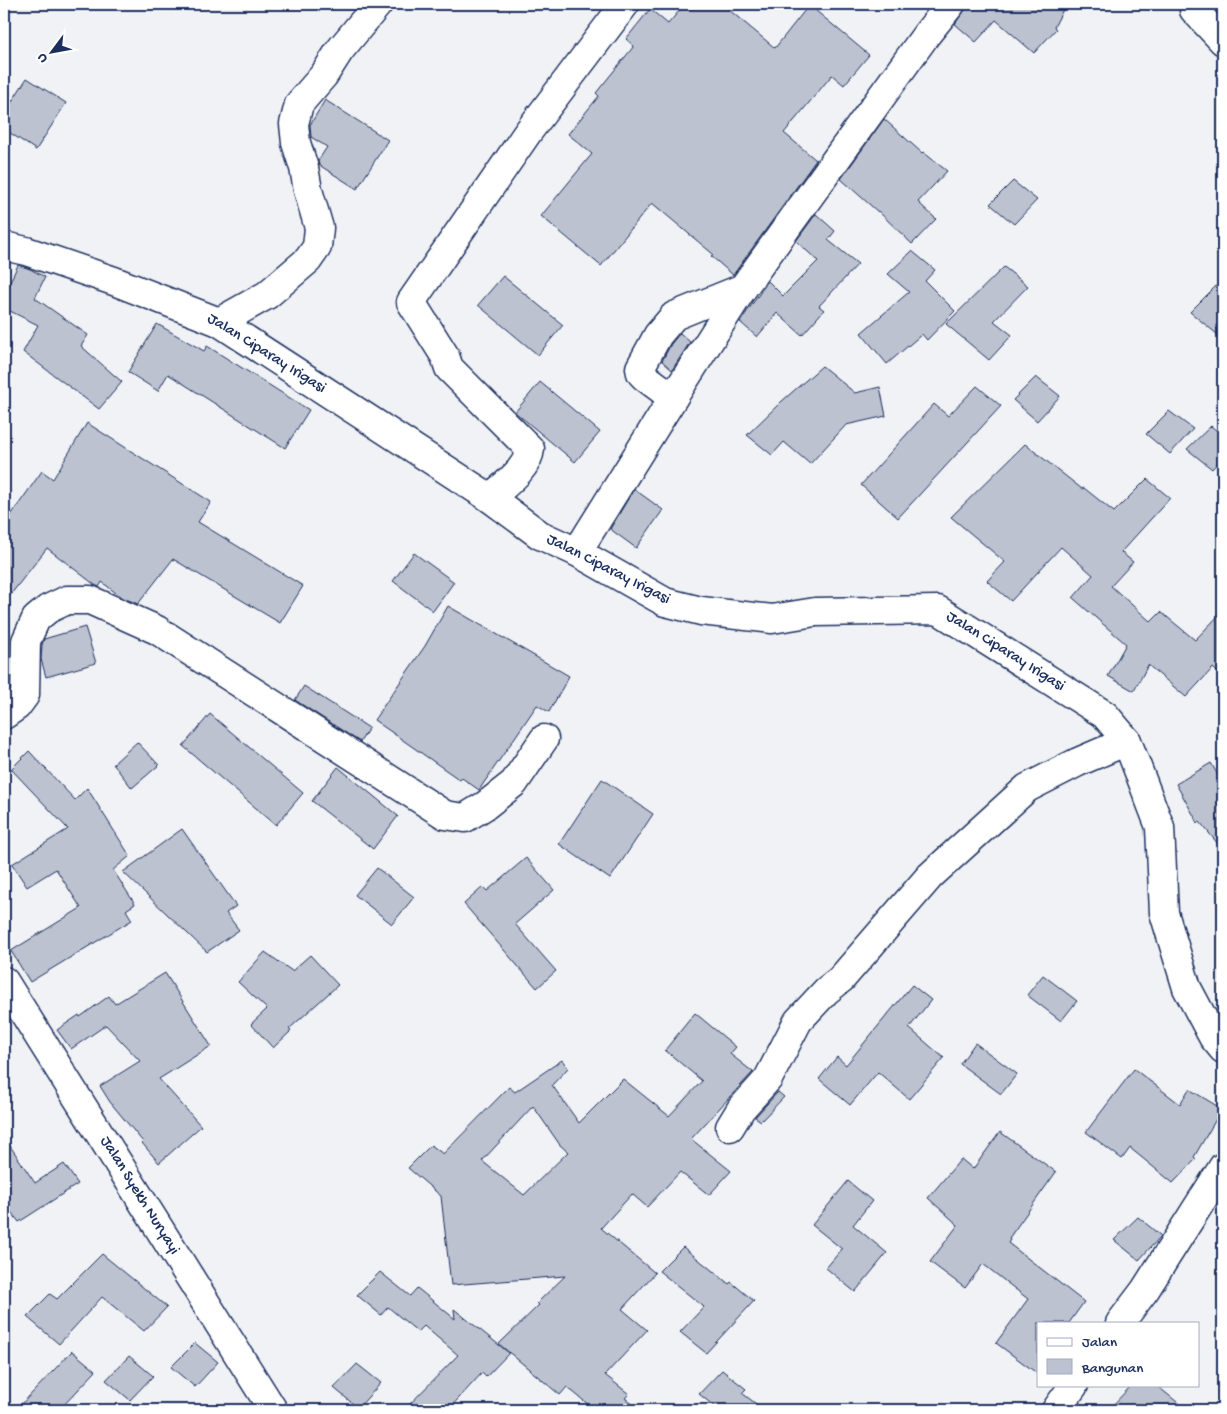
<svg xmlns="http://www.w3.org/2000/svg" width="1227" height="1414" viewBox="0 0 1227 1414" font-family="'Gochi Hand',sans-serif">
	<rect width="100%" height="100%" fill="#f1f2f5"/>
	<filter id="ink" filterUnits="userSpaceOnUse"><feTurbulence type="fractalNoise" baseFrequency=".02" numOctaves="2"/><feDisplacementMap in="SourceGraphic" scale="10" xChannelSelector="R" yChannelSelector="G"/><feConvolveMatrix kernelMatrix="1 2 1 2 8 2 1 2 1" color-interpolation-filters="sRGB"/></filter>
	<g filter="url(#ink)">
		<g fill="#bcc2d0" stroke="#1b2f5e" fill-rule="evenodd">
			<polygon points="685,4 722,4 775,48 809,5 869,55 844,85 832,75 784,133 816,160 733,275 711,256 713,254 652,203 601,266 541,216 592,154 568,134 599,96 596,93 634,46 626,39 650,9 668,24"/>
			<polygon points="968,4 1066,4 1054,27 1056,29 1034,53 996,20 976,42 955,24"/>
			<polygon points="27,78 66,103 36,150 4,129 4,114"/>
			<polygon points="325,100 388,140 357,189 319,165 318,161 327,147 311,137 310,125"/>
			<polygon points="884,119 922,153 923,152 947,171 918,202 936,219 912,244 878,211 878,212 841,179"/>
			<polygon points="1013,181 1037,200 1014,224 990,204"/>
			<polygon points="816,214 835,231 828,240 858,264 819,306 824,310 802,335 777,313 757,337 740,322 768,281 783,296 818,261 796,241"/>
			<polygon points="912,251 935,270 925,281 955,311 927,340 922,334 887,364 861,333 909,292 888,274"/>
			<polygon points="18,265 30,269 45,277 35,298 88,335 81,346 122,382 99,409 23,352 38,325 4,308 4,294"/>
			<polygon points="1004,267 1028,286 994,321 1012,335 989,360 946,324"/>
			<polygon points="503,276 563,325 538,355 478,305"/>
			<polygon points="1223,279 1223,339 1190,312"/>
			<polygon points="157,324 204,351 207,346 309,410 285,448 168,374 158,391 128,372"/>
			<polygon points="680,333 690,342 672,370 662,361 671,344"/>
			<polygon points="822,366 855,393 880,387 886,416 846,425 810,464 784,442 772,455 747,435 781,402"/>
			<polygon points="1036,377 1060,396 1037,421 1013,400"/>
			<polygon points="540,382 600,432 575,462 515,412"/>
			<polygon points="977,386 1001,406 898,518 861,485 934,404 948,416"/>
			<polygon points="1169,411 1193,429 1170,454 1146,434"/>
			<polygon points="87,423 211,502 198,522 303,586 280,623 173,559 138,604 121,597 102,582 99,587 95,585 47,548 4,603 4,525 42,471 53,479"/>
			<polygon points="1211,426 1223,436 1223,457 1212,469 1187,449"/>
			<polygon points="1025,444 1082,489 1084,488 1114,512 1147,479 1170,498 1121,552 1133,562 1111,586 1151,622 1161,612 1195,640 1223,611 1223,678 1213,668 1186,697 1148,665 1134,691 1108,676 1126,644 1073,598 1093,575 1061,547 1011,601 987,581 1005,562 951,517"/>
			<polygon points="634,489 663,510 636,548 610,529"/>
			<polygon points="414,553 454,582 433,611 393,581"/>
			<polygon points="448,606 569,676 549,712 537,705 479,790 462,778 460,780 374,720 425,646"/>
			<polygon points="85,627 96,663 46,677 41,659 42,645 44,639"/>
			<polygon points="304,686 369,728 360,742 295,700"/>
			<polygon points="210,714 303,793 276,825 183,746"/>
			<polygon points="137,742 159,765 132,788 113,764"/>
			<polygon points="29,751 75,800 87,788 130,856 113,870 135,904 126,910 132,920 30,982 11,951 81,908 56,869 27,887 12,864 68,829 11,769"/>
			<polygon points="1211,763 1223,784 1223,850 1200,822 1198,823 1176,784"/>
			<polygon points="338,767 398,816 373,849 312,801"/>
			<polygon points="602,779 653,814 610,879 559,844"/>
			<polygon points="182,829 236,906 226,913 239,930 207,952 123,872"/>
			<polygon points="526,858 554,890 515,924 556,971 537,988 464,904 483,887 487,891"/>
			<polygon points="377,868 414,897 392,924 355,895"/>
			<polygon points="265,952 292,971 310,955 338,985 289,1029 291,1031 273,1048 251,1024 267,1009 238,982"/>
			<polygon points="165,973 211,1046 159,1079 201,1126 159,1163 142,1143 143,1142 110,1102 100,1086 140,1061 106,1025 71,1049 57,1030 79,1015 80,1017 109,996 115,1004"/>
			<polygon points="1043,975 1077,1001 1061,1021 1027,995"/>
			<polygon points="912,985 931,1000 909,1028 944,1058 909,1099 878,1072 850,1105 819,1079 837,1057 846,1065"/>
			<path d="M695,1013L736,1047L730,1054L753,1072L691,1139L731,1171L709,1195L680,1172L647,1207L632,1194L601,1228L655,1273L622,1309L647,1330L605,1375L629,1394L625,1398L640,1410H595L567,1387L560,1395L499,1344L539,1305L537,1303L565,1276L451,1285L441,1196L408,1168L431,1145L443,1154L509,1087L515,1092L562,1060L568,1068L552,1085L579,1123L623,1079L669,1116L702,1081L665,1050ZM533,1106L560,1145L568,1152L524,1195L482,1161Z"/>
			<polygon points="975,1043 1017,1074 1001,1094 960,1064"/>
			<polygon points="1134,1069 1180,1104 1189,1089 1222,1109 1194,1157 1196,1159 1173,1183 1130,1148 1122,1159 1086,1132"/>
			<polygon points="778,1092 784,1097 761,1121 755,1117"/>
			<polygon points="1000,1132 1056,1172 1009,1238 1010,1240 1008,1243 1084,1302 1069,1323 1038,1323 1038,1374 996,1343 1028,1299 983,1264 965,1288 930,1262 958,1225 928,1198 961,1159 973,1169"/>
			<polygon points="4,1137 35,1183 64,1164 78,1184 19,1222 4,1203"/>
			<polygon points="848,1181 872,1201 853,1225 887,1253 855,1292 826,1268 842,1249 812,1225"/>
			<polygon points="1138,1217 1161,1236 1139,1260 1114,1240"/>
			<polygon points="683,1247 729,1284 731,1282 754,1301 706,1353 680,1332 704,1307 659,1271"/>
			<polygon points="102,1254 167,1307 144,1331 102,1297 59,1344 27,1317 50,1294 57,1299"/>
			<polygon points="380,1272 410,1296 417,1288 455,1319 454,1309 509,1353 486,1377 482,1373 448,1410 404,1410 458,1355 424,1326 418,1332 388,1307 381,1315 357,1295"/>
			<polygon points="195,1343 218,1362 195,1387 171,1367"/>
			<polygon points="72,1351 96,1371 59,1410 16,1410"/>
			<polygon points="129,1356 153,1376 130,1400 106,1380"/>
			<polygon points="357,1364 381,1383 358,1408 334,1388"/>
			<polygon points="722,1370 746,1389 742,1393 764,1410 719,1410 699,1394"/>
			<polygon points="1132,1385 1156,1385 1187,1410 1108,1410"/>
		</g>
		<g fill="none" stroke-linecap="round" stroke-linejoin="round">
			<defs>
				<g id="minor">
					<polyline points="1194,10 1223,41"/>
					<polyline points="4,246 26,251 114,281 219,322 490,498 540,535 577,552 665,602 701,611 772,619 815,612 938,610 1105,715 1127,741 1160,827 1164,913 1187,988 1213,1037 1223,1049"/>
					<polyline points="219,322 267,295 308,260 317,247 319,228 308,190 304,168 296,143 294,124 299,104 324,75 340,50 378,4"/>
					<polyline points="673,398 743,288"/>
					<path d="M490,498C504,485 528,469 530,449L449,368L445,356L411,302L528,132L625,4"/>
					<polyline points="577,552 673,398 645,377 641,373 640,368 658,335 674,316 743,288 926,35 951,4"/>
					<polyline points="4,715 17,706 25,695 26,641 36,619 48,609 67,600 90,600 157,630 445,815 465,818 486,805 514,783 544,739"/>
					<polyline points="730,1127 741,1109 768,1079 798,1021 826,991 841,979 930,876 1027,788 1078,762 1127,741"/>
					<polyline points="1120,1323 1145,1290 1223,1167"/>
					<polyline points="1056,1410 1074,1385"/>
				</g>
				<polyline id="major" points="4,981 273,1410"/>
			</defs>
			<use href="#minor" stroke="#1b2f5e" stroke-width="31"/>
			<use href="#major" stroke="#1b2f5e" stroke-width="31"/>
			<use href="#minor" stroke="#fff" stroke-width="28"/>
			<use href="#major" stroke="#fff" stroke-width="28"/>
		</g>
	</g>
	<g text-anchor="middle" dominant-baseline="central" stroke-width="5" stroke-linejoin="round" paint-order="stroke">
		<g font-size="16" fill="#1b2f5e" stroke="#fff">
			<text transform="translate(266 354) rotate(32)">Jalan Ciparay Irigasi</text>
			<text transform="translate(608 570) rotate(27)">Jalan Ciparay Irigasi</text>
			<text transform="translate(1005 652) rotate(32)">Jalan Ciparay Irigasi</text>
			<text transform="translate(139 1196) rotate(58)">Jalan Syekh Nuryayi</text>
		</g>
	</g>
	<rect width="1227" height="1414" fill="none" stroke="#fff" stroke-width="20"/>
	<rect x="10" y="10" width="1207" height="1394" fill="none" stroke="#1b2f5e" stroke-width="2" filter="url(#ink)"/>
	<rect x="1037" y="1322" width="162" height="65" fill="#ffffff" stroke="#a4acbf"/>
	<rect x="1047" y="1338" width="25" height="8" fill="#ffffff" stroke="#a4acbf"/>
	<text x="1082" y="1346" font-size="15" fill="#1b2f5e">Jalan</text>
	<rect x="1047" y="1359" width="25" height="15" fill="#bcc2d0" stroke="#a4acbf"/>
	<text x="1082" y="1372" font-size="15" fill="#1b2f5e">Bangunan</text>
	<g transform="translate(52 52) rotate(238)" stroke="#ffffff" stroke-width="4" paint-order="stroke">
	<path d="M0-4L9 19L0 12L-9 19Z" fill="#1b2f5e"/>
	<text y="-8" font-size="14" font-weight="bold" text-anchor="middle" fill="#1b2f5e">U</text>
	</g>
</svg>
